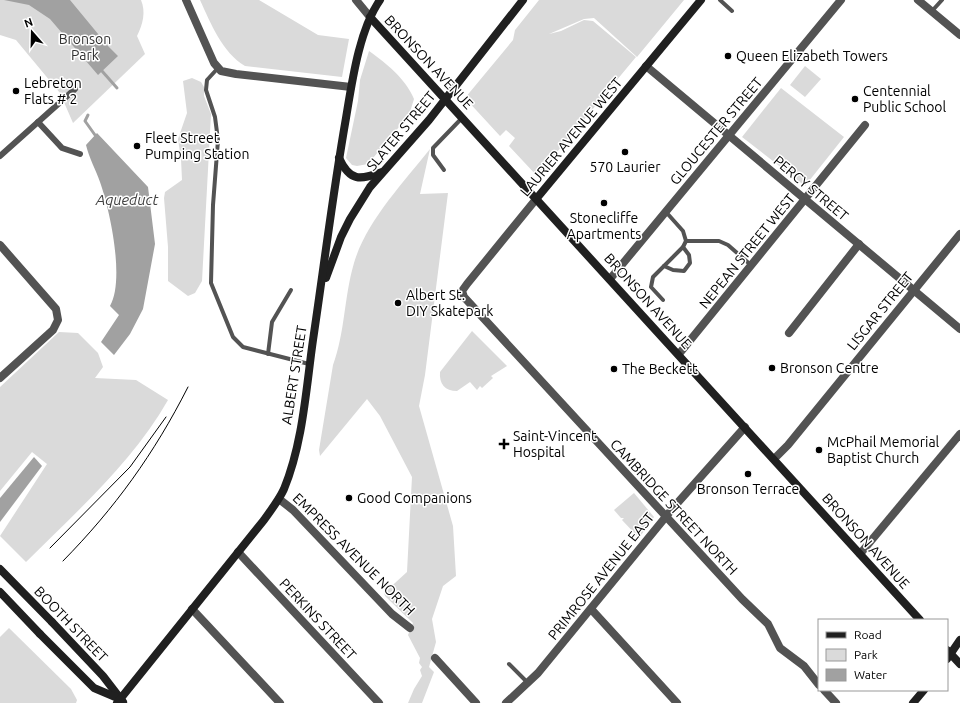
<svg xmlns="http://www.w3.org/2000/svg" width="960" height="703" viewBox="0 0 960 703" font-family="Ubuntu,sans-serif">
	<rect width="100%" height="100%" fill="#fff"/>
	<g fill="#dadada">
		<path d="M0,0H141C146,12 143,24 137,36L145,54L73,123L60,93L16,40L0,35Z"/>
		<path d="M200,0H259L318,35L349,39L342,77L245,66C222,52 211,24 200,0Z"/>
		<polygon points="539,0 684,0 637,57 594,18 584,19 549,34 561,31 584,20 593,21 636,57 537,176 509,146 515,138 506,130 500,136 465,98 513,40 515,30"/>
		<path d="M369,51C386,63 406,79 414,99L409,115L368,164L357,166L352,165L346,158L358,101L360,80Z"/>
		<polygon points="805,66 821,79 805,97 790,85"/>
		<polygon points="192,78 201,82 204,87 204,96 211,114 202,281 195,293 188,296 168,281 168,247 164,198 165,192 182,180 181,159 178,139 187,113 183,81"/>
		<polygon points="781,88 844,137 805,186 742,137"/>
		<path d="M430,149L420,194L448,193L425,375L419,406L453,526L456,576L443,586L432,619L436,642L429,667L434,672L422,703H408L414,689L422,676L420,670L422,667L419,663L420,658L408,635L413,623L385,596L384,593L407,572L412,477L380,416L367,399L320,456L319,450L333,365C345,333 344,297 354,263C366,222 403,183 430,149Z"/>
		<path d="M472,331L507,366L491,376L493,378L482,388L480,386L477,390L470,382L457,391C445,391 439,384 440,372Z"/>
		<path d="M59,332L78,333L98,353L103,367L95,378L136,380L168,400C133,462 76,512 26,562L0,536L47,464L32,452L0,491V387Z"/>
		<polygon points="634,493 654,517 639,538 622,520 624,518 621,518 614,510"/>
		<polygon points="9,628 71,689 77,700 76,703 0,703 0,637"/>
	</g>
	<g fill="#a1a1a1">
		<polygon points="4,0 70,0 108,46 118,56 98,75 50,19 29,5"/>
		<path d="M97,133L148,187L155,244L143,309L130,334L114,355L101,342L119,315L110,306C125,280 110,210 100,182C96,170 89,158 86,145Z"/>
		<polygon points="34,457 42,466 0,522 0,498"/>
	</g>
	<g fill="none" stroke-linecap="round" stroke-linejoin="round">
		<g stroke="#a1a1a1" stroke-width="3">
			<polyline points="102,71 117,88"/>
			<polyline points="88,115 85,121 95,135"/>
		</g>
		<g stroke="#535353" stroke-width="4">
			<polyline points="720,0 732,11"/>
			<polyline points="932,11 942,0"/>
			<polyline points="218,68 207,80 206,90 215,117 218,140 213,205 211,283 233,337 243,347 309,364"/>
			<polyline points="444,170 433,155 433,148 462,118"/>
			<polyline points="686,241 719,241 728,245 752,266"/>
			<polyline points="664,266 673,270 684,271 690,263 689,255 683,247"/>
			<polyline points="663,300 651,287 653,277 683,247 686,241 683,231 666,212"/>
			<polyline points="268,354 272,322 291,290"/>
			<polyline points="509,664 528,683"/>
		</g>
		<g stroke="#535353" stroke-width="6">
			<polyline points="38,122 62,148 80,154"/>
			<polyline points="0,156 75,89"/>
		</g>
		<g stroke="#535353" stroke-width="8">
			<polyline points="186,0 214,63 221,71 236,74 351,87"/>
			<polyline points="356,0 370,17"/>
			<polyline points="918,0 960,35"/>
			<polyline points="646,66 960,329"/>
			<polyline points="537,198 467,284 462,291 464,297 742,599 768,624 780,648 804,666 819,685"/>
			<polyline points="0,245 56,309 58,320 53,330 0,378"/>
			<polyline points="610,279 841,0"/>
			<polyline points="789,333 859,244"/>
			<polyline points="679,354 865,125"/>
			<polyline points="774,459 788,445 960,234"/>
			<polyline points="279,499 293,510 392,614 410,628"/>
			<polyline points="238,552 379,703"/>
			<polyline points="860,554 960,434"/>
			<polyline points="192,609 280,703"/>
			<polyline points="591,609 677,703"/>
			<polyline points="435,658 476,703"/>
			<polyline points="824,690 836,703"/>
			<polyline points="506,703 538,673 673,508 745,427"/>
		</g>
		<g stroke="#202020" stroke-width="8">
			<polyline points="370,17 920,620"/>
			<path d="M339,158C350,182 360,180 382,172"/>
			<polyline points="537,198 701,0"/>
			<polyline points="326,278 341,237 350,219 370,187 429,120 523,0"/>
			<polyline points="52,622 103,676 123,702"/>
			<polyline points="40,634 94,688 120,699"/>
			<polyline points="947,650 960,664"/>
			<polyline points="947,659 960,640"/>
			<path d="M117,703L264,520C271,510 279,500 284,489C303,443 306,389 313,340C324,266 333,192 346,118C352,82 359,30 380,0"/>
			<polyline points="913,703 924,690"/>
		</g>
		<g stroke="#000" stroke-width="1">
			<polyline points="50,548 130,467 166,417"/>
			<path d="M63,561C115,508 154,454 188,387"/>
		</g>
		<g stroke="#202020" stroke-width="8">
			<polyline points="0,569 52,622"/>
			<polyline points="0,592 40,634"/>
		</g>
	</g>
	<g fill="#000" stroke="#fff" stroke-width="1.5">
		<circle cx="728" cy="56" r="4"/>
		<circle cx="16" cy="91" r="4"/>
		<circle cx="855" cy="99" r="4"/>
		<circle cx="137" cy="146" r="4"/>
		<circle cx="625" cy="152" r="4"/>
		<circle cx="604" cy="203" r="4"/>
		<circle cx="398" cy="303" r="4"/>
		<circle cx="772" cy="368" r="4"/>
		<circle cx="614" cy="369" r="4"/>
		<path d="M502 438h4v4h4v4h-4v4h-4v-4h-4v-4h4z"/>
		<circle cx="819" cy="450" r="4"/>
		<circle cx="748" cy="474" r="4"/>
		<circle cx="349" cy="498" r="4"/>
	</g>
	<g text-anchor="middle" dominant-baseline="central" stroke-width="3" stroke-linejoin="round" paint-order="stroke">
		<g font-size="14" fill="#313131" stroke="#fff">
			<text x="85" y="39">Bronson<tspan x="85" dy="16">Park</tspan></text>
		</g>
		<g font-size="14" fill="#000" stroke="#fff" text-anchor="start">
			<text x="736" y="56">Queen Elizabeth Towers</text>
			<text x="24" y="83">Lebreton<tspan x="24" dy="16">Flats # 2</tspan></text>
			<text x="863" y="91">Centennial<tspan x="863" dy="16">Public School</tspan></text>
			<text x="145" y="138">Fleet Street<tspan x="145" dy="16">Pumping Station</tspan></text>
			<text x="625" y="167" text-anchor="middle">570 Laurier</text>
			<text x="604" y="218" text-anchor="middle">Stonecliffe<tspan x="604" dy="16">Apartments</tspan></text>
			<text x="406" y="295">Albert St.<tspan x="406" dy="16">DIY Skatepark</tspan></text>
			<text x="780" y="368">Bronson Centre</text>
			<text x="622" y="369">The Beckett</text>
			<text x="513" y="436">Saint-Vincent<tspan x="513" dy="16">Hospital</tspan></text>
			<text x="827" y="442">McPhail Memorial<tspan x="827" dy="16">Baptist Church</tspan></text>
			<text x="748" y="489" text-anchor="middle">Bronson Terrace</text>
			<text x="357" y="498">Good Companions</text>
		</g>
		<g font-size="14" fill="#000" stroke="#fff">
			<text transform="translate(429 62) rotate(47)">BRONSON AVENUE</text>
			<text transform="translate(401 131) rotate(-50)">SLATER STREET</text>
			<text transform="translate(716 131) rotate(-50)">GLOUCESTER STREET</text>
			<text transform="translate(571 137) rotate(-50)">LAURIER AVENUE WEST</text>
			<text transform="translate(811 188) rotate(40)">PERCY STREET</text>
			<text transform="translate(747 251) rotate(-51)">NEPEAN STREET WEST</text>
			<text transform="translate(648 301) rotate(48)">BRONSON AVENUE</text>
			<text transform="translate(880 311) rotate(-51)">LISGAR STREET</text>
			<text transform="translate(294 375) rotate(-81)">ALBERT STREET</text>
			<text transform="translate(674 507) rotate(47)">CAMBRIDGE STREET NORTH</text>
			<text transform="translate(866 541) rotate(48)">BRONSON AVENUE</text>
			<text transform="translate(354 554) rotate(45)">EMPRESS AVENUE NORTH</text>
			<text transform="translate(601 576) rotate(-51)">PRIMROSE AVENUE EAST</text>
			<text transform="translate(318 619) rotate(47)">PERKINS STREET</text>
			<text transform="translate(71 624) rotate(46)">BOOTH STREET</text>
		</g>
		<g font-size="15" font-style="italic" fill="#424242" stroke="#fff">
			<text x="127" y="199">Aqueduct</text>
		</g>
	</g>
	<rect x="818" y="619" width="130" height="72" fill="#ffffff" stroke="#999999"/>
	<rect x="826" y="632" width="20" height="6" fill="#202020" stroke="#999999"/>
	<text x="854" y="639" font-size="12" fill="#000000">Road</text>
	<rect x="826" y="649" width="20" height="12" fill="#dadada" stroke="#999999"/>
	<text x="854" y="659" font-size="12" fill="#000000">Park</text>
	<rect x="826" y="669" width="20" height="12" fill="#a1a1a1" stroke="#999999"/>
	<text x="854" y="679" font-size="12" fill="#000000">Water</text>
	<g transform="translate(32 32) rotate(340)" stroke="#ffffff" stroke-width="3" paint-order="stroke">
	<path d="M0-3L7 15L0 10L-7 15Z" fill="#000000"/>
	<text y="-6" font-size="11" font-weight="bold" text-anchor="middle" fill="#000000">N</text>
	</g>
</svg>
